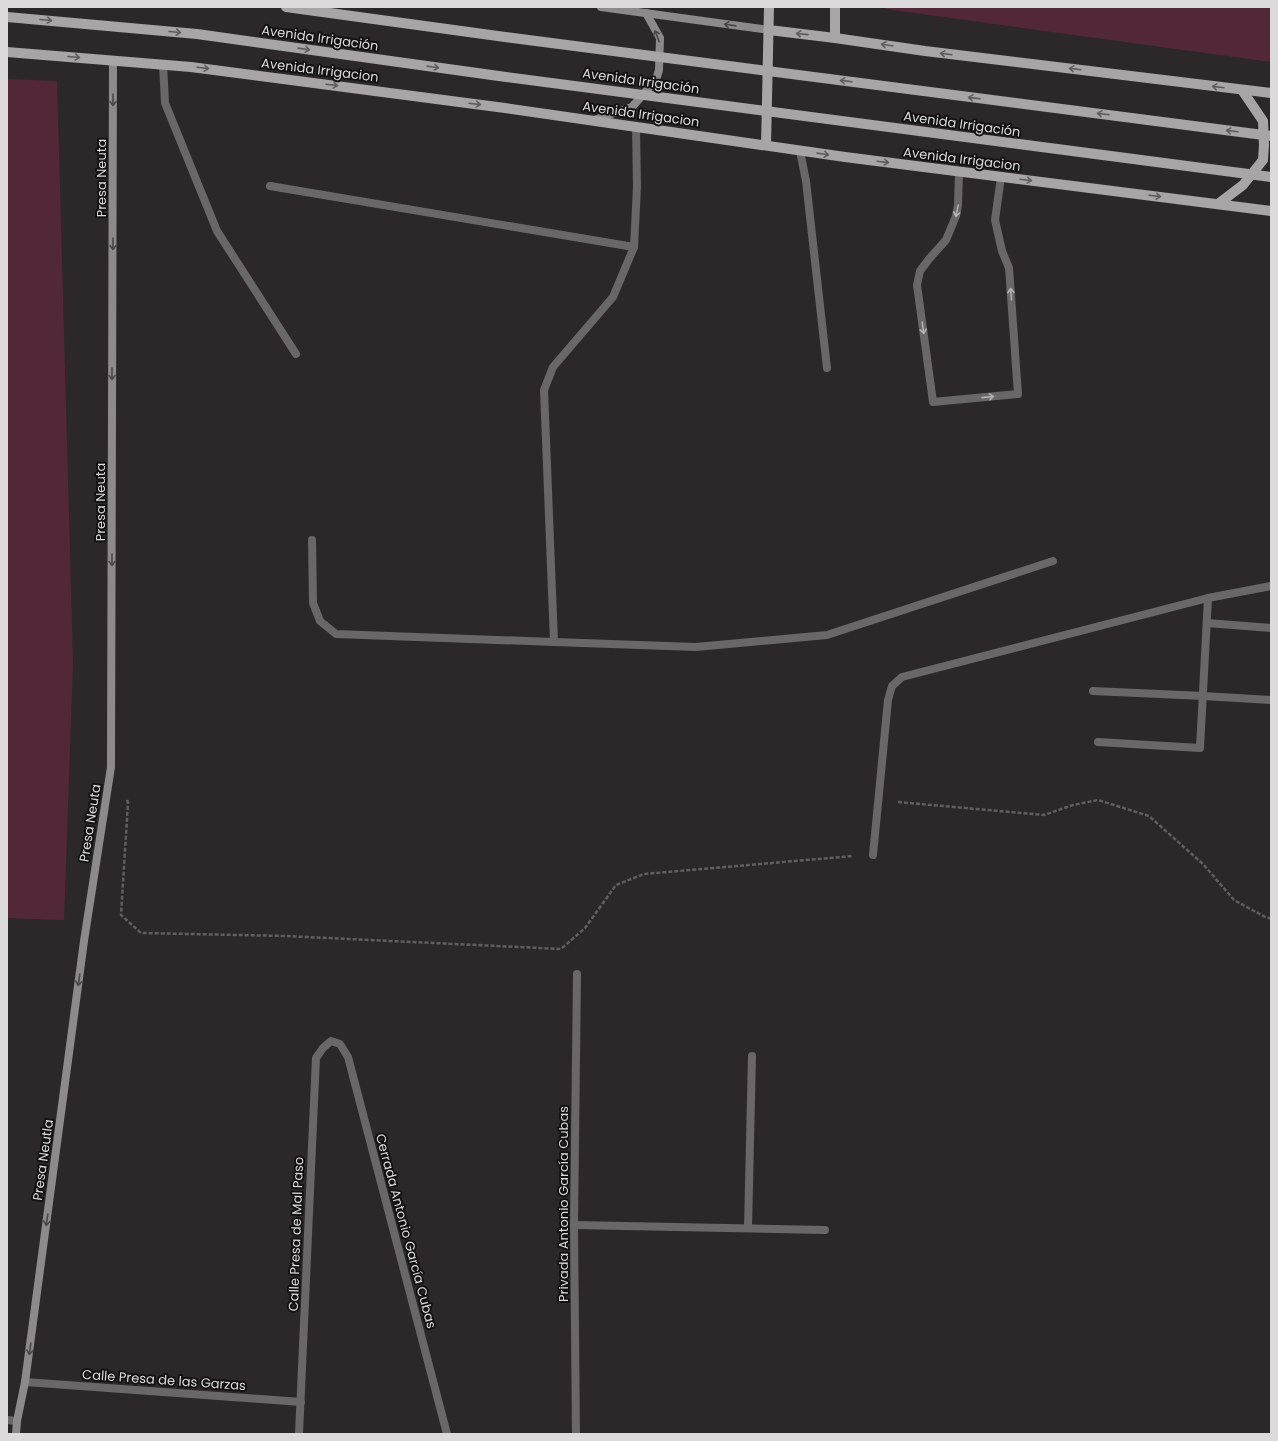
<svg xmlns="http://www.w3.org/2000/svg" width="1278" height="1441" viewBox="0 0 1278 1441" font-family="Poppins,sans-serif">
	<rect width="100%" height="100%" fill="#2c2829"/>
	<g fill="#522839">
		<polygon points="886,7 1271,7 1271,62 886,9"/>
		<polygon points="7,79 57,81 73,662 64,920 7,918"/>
	</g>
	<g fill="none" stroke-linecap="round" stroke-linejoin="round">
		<g stroke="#615e5e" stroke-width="2.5" stroke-dasharray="4 2" stroke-linecap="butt">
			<polyline points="127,800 128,803 121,915 141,933 285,936 561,949 585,928 616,885 644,874 853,856"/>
			<polyline points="898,802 1044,815 1073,805 1098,800 1149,816 1203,864 1234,900 1267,918 1271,918"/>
		</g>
		<g stroke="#696768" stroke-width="8">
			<polyline points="163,64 165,103 217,231 296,354"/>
			<polyline points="636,127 637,187 634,247 613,297 553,367 544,390 554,642 696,647 827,635 1053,561"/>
			<polyline points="800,151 806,181 827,368"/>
			<polyline points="959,172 958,205 956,216 946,240 929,259 920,271 917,285 933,402 1018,394 1009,268 1002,251 995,220 1001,177"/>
			<polyline points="270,186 634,247"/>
			<polyline points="312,540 313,603 320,621 336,634 554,642"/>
			<polyline points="1207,623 1271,628"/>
			<polyline points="1093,691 1203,696 1271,700"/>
			<polyline points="1098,742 1200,748 1208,598"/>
			<polyline points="873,855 888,700 892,686 902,677 1208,598 1271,586"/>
		</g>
		<g stroke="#696768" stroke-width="8">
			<polyline points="574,1225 825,1230"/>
			<polyline points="748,1228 752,1056"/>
			<polyline points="25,1382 301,1402"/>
			<polyline points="7,1420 17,1421"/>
			<polyline points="299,1434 316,1058 323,1048 331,1041 340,1044 348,1057 447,1434"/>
			<polyline points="576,1434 574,1225 577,974"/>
		</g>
		<g stroke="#8d8a8b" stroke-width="8">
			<polyline points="601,7 769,30"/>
			<polyline points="594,120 632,107 656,80 659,70 660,38 646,13"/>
			<polyline points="16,1434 17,1421 25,1382 84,941 111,767 113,61"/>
		</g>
		<g stroke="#a9a5a6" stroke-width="10">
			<polyline points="835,7 835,38"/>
			<polyline points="769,30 835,38 925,51 1271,93"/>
			<polyline points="7,52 191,67 505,108 845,157 1271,211"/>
			<polyline points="766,145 769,7"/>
			<polyline points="1218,204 1243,185 1263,160 1264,145 1263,121 1242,90"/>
		</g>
		<g stroke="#a9a5a6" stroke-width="10">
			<polyline points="286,7 505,37 1271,136"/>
			<polyline points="7,17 197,34 506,77 1271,177"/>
		</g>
	</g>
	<defs><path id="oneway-shaft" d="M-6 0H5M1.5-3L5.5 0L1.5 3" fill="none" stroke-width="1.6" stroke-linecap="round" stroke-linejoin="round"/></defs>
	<g stroke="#5e5c5c">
		<use href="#oneway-shaft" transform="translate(46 20) rotate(5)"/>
		<use href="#oneway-shaft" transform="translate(175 32) rotate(5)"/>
		<use href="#oneway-shaft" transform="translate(802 34) rotate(-174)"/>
		<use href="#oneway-shaft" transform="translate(887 45) rotate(-171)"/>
		<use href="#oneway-shaft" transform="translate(304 49) rotate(8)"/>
		<use href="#oneway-shaft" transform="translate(946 54) rotate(-173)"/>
		<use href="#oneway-shaft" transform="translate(74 57) rotate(5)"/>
		<use href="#oneway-shaft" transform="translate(433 67) rotate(8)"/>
		<use href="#oneway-shaft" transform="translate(203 68) rotate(7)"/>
		<use href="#oneway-shaft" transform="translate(1075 69) rotate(-173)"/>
		<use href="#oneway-shaft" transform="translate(846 81) rotate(-173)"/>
		<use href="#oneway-shaft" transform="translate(332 85) rotate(7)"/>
		<use href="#oneway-shaft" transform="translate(1218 87) rotate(-173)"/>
		<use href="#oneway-shaft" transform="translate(974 98) rotate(-173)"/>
		<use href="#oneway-shaft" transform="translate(475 104) rotate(7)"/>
		<use href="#oneway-shaft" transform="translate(1103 114) rotate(-173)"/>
		<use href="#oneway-shaft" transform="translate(1232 131) rotate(-173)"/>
		<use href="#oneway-shaft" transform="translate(823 154) rotate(8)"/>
		<use href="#oneway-shaft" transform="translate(883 162) rotate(7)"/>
		<use href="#oneway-shaft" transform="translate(1026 180) rotate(7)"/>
		<use href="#oneway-shaft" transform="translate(1155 196) rotate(7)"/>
	</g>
	<g stroke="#4a4848">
		<use href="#oneway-shaft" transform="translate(730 25) rotate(-172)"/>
		<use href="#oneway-shaft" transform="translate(657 36) rotate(-111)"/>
		<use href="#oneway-shaft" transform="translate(113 100) rotate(90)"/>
		<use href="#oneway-shaft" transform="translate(113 244) rotate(90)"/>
		<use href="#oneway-shaft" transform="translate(112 374) rotate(90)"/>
		<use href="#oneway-shaft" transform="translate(112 560) rotate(90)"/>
		<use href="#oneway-shaft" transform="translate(79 980) rotate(98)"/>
		<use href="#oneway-shaft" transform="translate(47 1220) rotate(98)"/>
		<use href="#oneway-shaft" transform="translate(30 1349) rotate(98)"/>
	</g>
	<g stroke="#b4b2b2">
		<use href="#oneway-shaft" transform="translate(957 211) rotate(102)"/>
		<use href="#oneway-shaft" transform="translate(1011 294) rotate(-94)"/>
		<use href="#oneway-shaft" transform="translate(923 328) rotate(82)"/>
		<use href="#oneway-shaft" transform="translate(988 397) rotate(-6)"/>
	</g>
	<g text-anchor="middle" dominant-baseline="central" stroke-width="4" stroke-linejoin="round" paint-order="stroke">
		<g font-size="13" fill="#dcdada" stroke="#131212">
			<text transform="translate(320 38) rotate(8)">Avenida Irrigación</text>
			<text transform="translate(320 70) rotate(7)">Avenida Irrigacion</text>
			<text transform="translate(641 81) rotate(8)">Avenida Irrigación</text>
			<text transform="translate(641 114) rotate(8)">Avenida Irrigacion</text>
			<text transform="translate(962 124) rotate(8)">Avenida Irrigación</text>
			<text transform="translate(962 159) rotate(7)">Avenida Irrigacion</text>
			<text transform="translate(101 178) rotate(-90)">Presa Neuta</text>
			<text transform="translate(100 502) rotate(-90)">Presa Neuta</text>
			<text transform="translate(90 823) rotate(-81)">Presa Neuta</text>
			<text transform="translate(43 1160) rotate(-82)">Presa Neutla</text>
			<text transform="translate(563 1204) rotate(-90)">Privada Antonio García Cubas</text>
			<text transform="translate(406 1231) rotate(75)">Cerrada Antonio García Cubas</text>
			<text transform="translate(296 1234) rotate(-88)">Calle Presa de Mal Paso</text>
			<text transform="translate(164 1380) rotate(4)">Calle Presa de las Garzas</text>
		</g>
	</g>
	<rect width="1278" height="1441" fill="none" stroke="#dcdada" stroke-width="16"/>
</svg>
